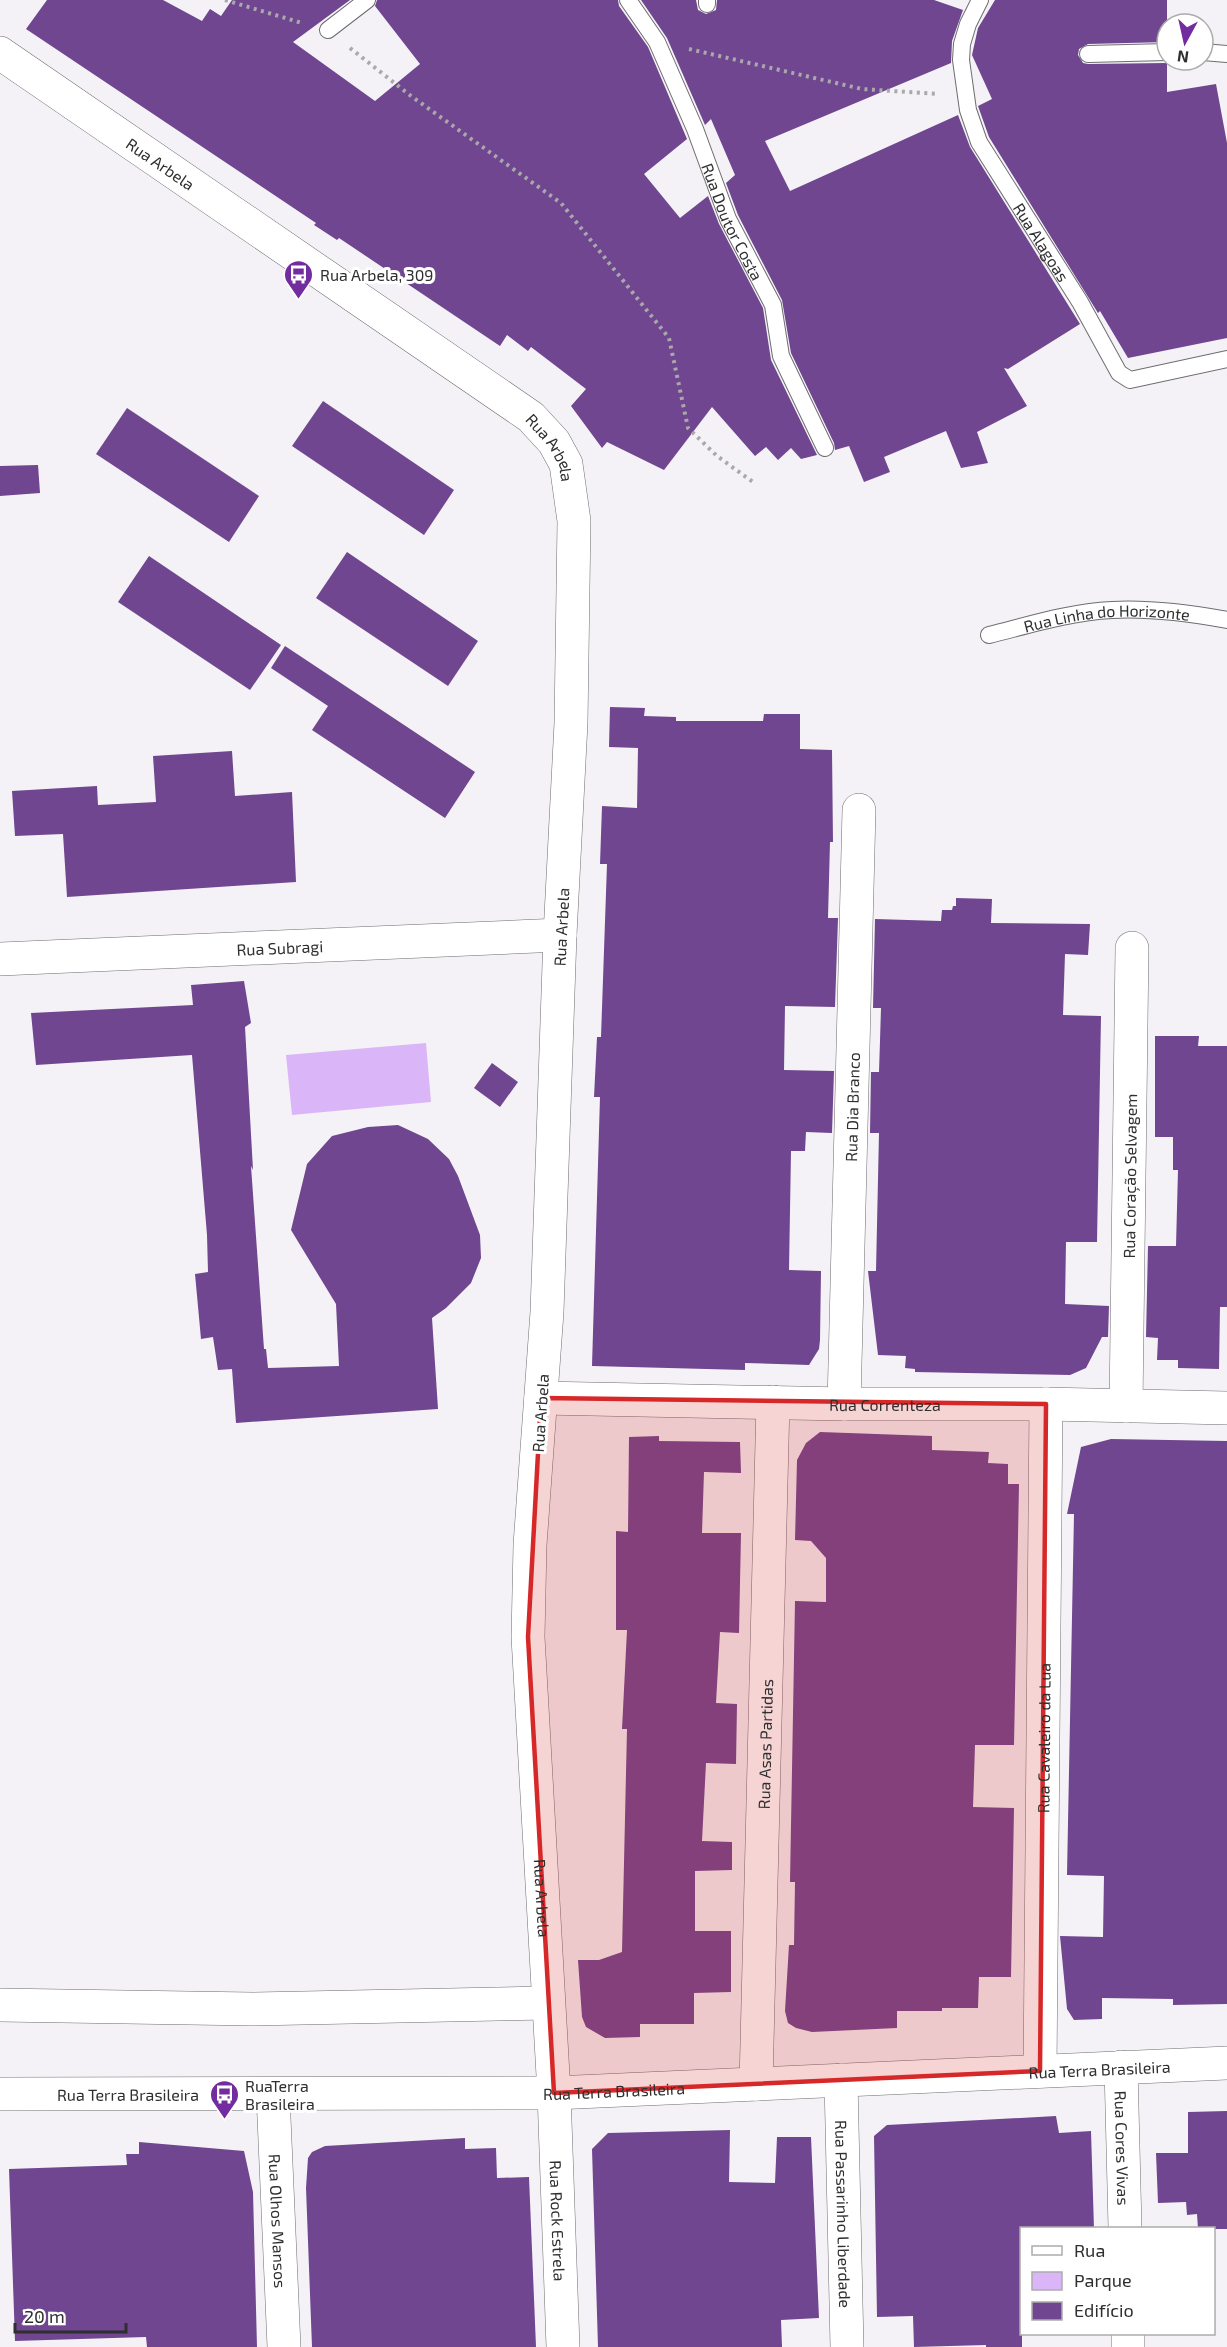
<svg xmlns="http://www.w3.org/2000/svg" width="1227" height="2347" viewBox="0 0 1227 2347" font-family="'Exo 2',sans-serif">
	<rect width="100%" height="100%" fill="#f4f2f6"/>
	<polygon fill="#dab6f9" points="426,1043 431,1102 292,1115 286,1055"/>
	<g fill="#6f468f">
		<polygon points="47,0 163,0 202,21 210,9 221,16 232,0 350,0 293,42 375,101 420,64 375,6 377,0 618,0 619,6 648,47 687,139 644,174 680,218 708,196 719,224 763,308 771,360 817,455 801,459 791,448 778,460 766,447 755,456 712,407 664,470 607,442 602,448 571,406 586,389 531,347 528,351 507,335 500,346 339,238 337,240 314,225 316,223 26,29"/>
		<polygon points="641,0 696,0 698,10 706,14 716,10 717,0 934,0 963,10 952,41 951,63 765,141 790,191 958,115 970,147 1080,324 1008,369 1004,368 1027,406 977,432 988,463 961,468 946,431 884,457 890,472 864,482 849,446 835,450 834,443 791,353 782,300 738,215 726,183 735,175 711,119 705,125 667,38"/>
		<polygon points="995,0 1167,0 1167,42 1088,44 1079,49 1078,55 1083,63 1088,64 1167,63 1167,92 1216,84 1227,143 1227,338 1128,358 1100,311 1098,313 989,137 978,106 992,99 972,55 978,28"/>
		<polygon points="323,401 454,490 424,535 292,446"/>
		<polygon points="127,408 259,496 229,542 96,454"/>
		<polygon points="38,465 40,493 0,496 0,466"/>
		<polygon points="347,552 478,641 448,686 316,598"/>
		<polygon points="149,556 281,645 250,690 118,602"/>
		<polygon points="285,646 475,772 445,818 312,730 328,706 271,668"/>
		<polygon points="610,707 645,708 644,716 676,717 676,721 763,721 764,714 800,714 800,749 832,750 833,842 830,842 828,918 838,918 835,1007 785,1006 784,1070 834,1071 832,1133 806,1132 805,1151 791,1151 789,1270 821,1271 820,1340 819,1349 809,1365 745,1363 745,1370 592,1366 600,1097 594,1097 597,1037 601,1037 607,864 600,864 602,806 637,808 638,748 609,747"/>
		<polygon points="232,751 235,796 292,792 296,882 67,897 63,834 15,836 12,791 97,786 98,805 156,802 153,756"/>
		<polygon points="956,898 992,899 991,923 1090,924 1088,955 1065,954 1063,1015 1101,1016 1097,1242 1066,1242 1065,1304 1109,1306 1108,1337 1102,1337 1086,1368 1070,1375 915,1372 915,1369 905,1368 906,1356 878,1355 868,1271 876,1271 879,1133 870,1133 871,1072 879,1072 880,1041 881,1008 873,1008 875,919 941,921 942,910 952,910 953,906 956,906"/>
		<polygon points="244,981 251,1023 245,1027 253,1170 251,1166 264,1349 266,1349 268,1368 339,1366 336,1304 291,1230 307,1164 332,1136 368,1127 398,1125 428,1139 449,1159 458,1176 480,1235 481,1258 471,1283 446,1308 432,1318 438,1409 236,1423 232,1369 218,1370 213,1337 201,1339 195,1274 208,1272 207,1235 192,1055 36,1065 31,1013 193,1005 191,985"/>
		<polygon points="1155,1036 1199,1036 1198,1046 1227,1046 1227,1307 1220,1307 1219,1369 1178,1368 1178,1360 1157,1360 1158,1338 1146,1337 1148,1246 1176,1246 1178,1170 1173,1170 1173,1137 1155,1137"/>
		<polygon points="492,1063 518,1082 500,1107 474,1088"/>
		<polygon points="820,1432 932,1436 932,1450 989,1452 988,1463 1008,1464 1008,1484 1019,1484 1014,1745 975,1745 974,1777 973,1807 1014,1808 1011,1977 979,1977 978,2008 942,2008 942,2011 897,2011 897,2028 812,2032 796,2028 788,2023 785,2011 789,1945 794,1945 795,1882 790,1882 795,1601 826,1602 826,1558 811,1541 795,1540 797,1460 806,1443"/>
		<polygon points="659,1436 659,1441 740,1442 741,1473 704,1472 702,1533 741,1533 739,1633 720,1632 716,1703 737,1704 736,1764 706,1763 702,1841 732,1842 732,1870 695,1871 695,1931 731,1931 731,1992 694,1993 694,2024 640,2024 640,2037 605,2038 586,2027 582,2017 578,1960 599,1960 622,1952 627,1729 622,1729 627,1630 616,1630 616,1531 628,1532 629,1437"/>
		<polygon points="1111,1439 1227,1441 1227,2004 1173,2005 1173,1999 1102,1998 1102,2019 1074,2020 1067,2009 1060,1936 1103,1937 1104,1876 1067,1875 1074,1514 1067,1514 1081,1447"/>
		<polygon points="1227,2111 1227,2229 1198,2229 1197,2214 1187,2215 1186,2202 1158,2203 1156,2153 1188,2153 1188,2112"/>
		<polygon points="1056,2116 1059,2133 1091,2131 1094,2229 1022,2229 1022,2347 986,2347 986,2345 914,2347 913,2316 877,2317 874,2136 887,2125"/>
		<polygon points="730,2130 729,2182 775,2183 777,2137 811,2137 819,2318 781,2320 782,2347 598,2347 592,2149 608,2133"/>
		<polygon points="465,2138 465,2149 496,2148 497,2178 529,2177 536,2347 312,2347 306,2188 308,2158 312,2152 325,2146"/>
		<polygon points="139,2142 244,2151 253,2192 257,2347 147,2347 146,2337 15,2341 9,2169 127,2165 126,2154 139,2154"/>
	</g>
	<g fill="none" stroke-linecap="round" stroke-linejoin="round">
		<defs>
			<g id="service">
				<path id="s1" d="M628,0L657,42L695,129L728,219L773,305L781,356L825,448"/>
				<path id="s2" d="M980,0L968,24L962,44L961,60L968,110L979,142L1080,302L1119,373L1130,380L1227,359"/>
				<polyline points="707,4 707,0"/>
				<polyline points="328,30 367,0"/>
				<polyline points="1203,52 1227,54"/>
				<polyline points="1088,54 1167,52"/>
				<path id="s3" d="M989,635C1029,625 1070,612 1112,610C1151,608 1189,613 1227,620"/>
			</g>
			<g id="minor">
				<path id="s4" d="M0,53L531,417L554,442L566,464L574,521L571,723L560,935L547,1312L530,1545L528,1637L554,2093L563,2347"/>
				<path id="s5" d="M0,959L560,935"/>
				<path id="s6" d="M541,1398L844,1404H1046L1227,1408"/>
				<path id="s7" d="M844,1404L859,810"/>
				<path id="s8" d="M1126,1406L1132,948"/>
				<polyline points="0,2005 252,2009 547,2003"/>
				<path id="s9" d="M1121,2067L1125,2228"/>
				<path id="s10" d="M1040,2071L1046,1404"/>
				<path id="s11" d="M841,2080L847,2347"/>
				<path id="s12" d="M756,2084L773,1402"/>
				<path id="s13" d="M273,2095L284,2347"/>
				<polyline points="1128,2334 1128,2347"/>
			</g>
			<g id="tertiary">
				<path id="s14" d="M0,2094L554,2093L1227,2063"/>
			</g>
		</defs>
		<use href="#service" stroke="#6e6d70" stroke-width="18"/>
		<use href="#minor" stroke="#6e6d70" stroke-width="34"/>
		<use href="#tertiary" stroke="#6e6d70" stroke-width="34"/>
		<g stroke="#a9a8ab" stroke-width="4" stroke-dasharray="3 4.5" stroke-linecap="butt">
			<polyline points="225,0 302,23"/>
			<polyline points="350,48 411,96 561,203 669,338 688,428 717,456 753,482"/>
			<polyline points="689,49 862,89 938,94"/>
		</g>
		<use href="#service" stroke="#fff" stroke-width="16"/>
		<use href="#minor" stroke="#fff" stroke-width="33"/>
		<use href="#tertiary" stroke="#fff" stroke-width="33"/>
	</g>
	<path fill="#d62828" fill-opacity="0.2" stroke="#d62828" stroke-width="4.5" stroke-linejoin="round" d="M541,1398L1046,1404L1040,2071L554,2093L528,1637Z"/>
	<defs>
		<symbol id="bus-pin" viewBox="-11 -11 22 30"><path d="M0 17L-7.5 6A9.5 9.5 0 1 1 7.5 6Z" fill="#722c9f" stroke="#fff"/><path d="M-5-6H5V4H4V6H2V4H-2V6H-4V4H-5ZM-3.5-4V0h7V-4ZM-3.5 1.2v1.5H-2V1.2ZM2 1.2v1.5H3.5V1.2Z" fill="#fff"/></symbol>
	</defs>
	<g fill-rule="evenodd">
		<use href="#bus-pin" x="282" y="258" width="33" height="45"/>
		<use href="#bus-pin" x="208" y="2078" width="33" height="45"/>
	</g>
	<g text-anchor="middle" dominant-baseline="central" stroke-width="6" stroke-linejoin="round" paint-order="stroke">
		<g font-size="16" fill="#2f2f30" stroke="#fff">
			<text stroke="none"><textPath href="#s4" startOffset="195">Rua Arbela</textPath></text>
			<text stroke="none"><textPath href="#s1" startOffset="246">Rua Doutor Costa</textPath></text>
			<text stroke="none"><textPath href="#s2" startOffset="266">Rua Alagoas</textPath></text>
			<text stroke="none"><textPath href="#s4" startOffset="681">Rua Arbela</textPath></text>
			<text stroke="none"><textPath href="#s3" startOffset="120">Rua Linha do Horizonte</textPath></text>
			<text transform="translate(561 927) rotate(-87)">Rua Arbela</text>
			<text stroke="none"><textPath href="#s5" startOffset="280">Rua Subragi</textPath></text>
			<text stroke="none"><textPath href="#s7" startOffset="297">Rua Dia Branco</textPath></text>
			<text stroke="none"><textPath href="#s8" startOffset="230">Rua Coração Selvagem</textPath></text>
			<text stroke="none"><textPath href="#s6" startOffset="344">Rua Correnteza</textPath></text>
			<text transform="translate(540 1413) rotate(-86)">Rua Arbela</text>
			<text stroke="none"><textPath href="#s10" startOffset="333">Rua Cavaleiro da Lua</textPath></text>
			<text stroke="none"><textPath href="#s12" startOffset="340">Rua Asas Partidas</textPath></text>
			<text stroke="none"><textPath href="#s4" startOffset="2139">Rua Arbela</textPath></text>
			<text stroke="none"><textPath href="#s14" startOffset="1100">Rua Terra Brasileira</textPath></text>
			<text stroke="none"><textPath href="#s14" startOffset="614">Rua Terra Brasileira</textPath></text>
			<text stroke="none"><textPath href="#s14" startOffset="128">Rua Terra Brasileira</textPath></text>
			<text stroke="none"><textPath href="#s9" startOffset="81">Rua Cores Vivas</textPath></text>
			<text stroke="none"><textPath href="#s11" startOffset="134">Rua Passarinho Liberdade</textPath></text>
			<text stroke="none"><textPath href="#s4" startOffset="2462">Rua Rock Estrela</textPath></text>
			<text stroke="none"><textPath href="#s13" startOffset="126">Rua Olhos Mansos</textPath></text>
		</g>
		<g font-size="16" fill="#2f2f30" stroke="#fff" text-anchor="start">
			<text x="320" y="274">Rua Arbela, 309</text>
			<text x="245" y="2085">RuaTerra<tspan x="245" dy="18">Brasileira</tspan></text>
		</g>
	</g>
	<rect x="1020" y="2227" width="195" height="108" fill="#ffffff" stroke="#acacac" stroke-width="1.5"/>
	<rect x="1032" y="2246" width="30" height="9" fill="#ffffff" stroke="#acacac" stroke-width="1.5"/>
	<text x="1074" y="2257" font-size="18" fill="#2f2f30">Rua</text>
	<rect x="1032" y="2272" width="30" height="18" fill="#dab6f9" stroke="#acacac" stroke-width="1.5"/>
	<text x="1074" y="2287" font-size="18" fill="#2f2f30">Parque</text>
	<rect x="1032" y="2302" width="30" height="18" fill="#6f468f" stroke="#acacac" stroke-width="1.5"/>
	<text x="1074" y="2317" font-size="18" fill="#2f2f30">Edifício</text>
	<g transform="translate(1185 42) rotate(188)"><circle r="28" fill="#ffffff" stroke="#acacac" stroke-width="1.5"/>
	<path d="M0-4.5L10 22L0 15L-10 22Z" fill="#722c9f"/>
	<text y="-9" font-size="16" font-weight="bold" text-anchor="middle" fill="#2f2f30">N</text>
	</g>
	<path d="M15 2323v9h111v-9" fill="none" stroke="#2f2f30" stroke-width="3"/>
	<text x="24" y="2323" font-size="18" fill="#2f2f30" stroke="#ffffff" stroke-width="4.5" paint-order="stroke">20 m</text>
</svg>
